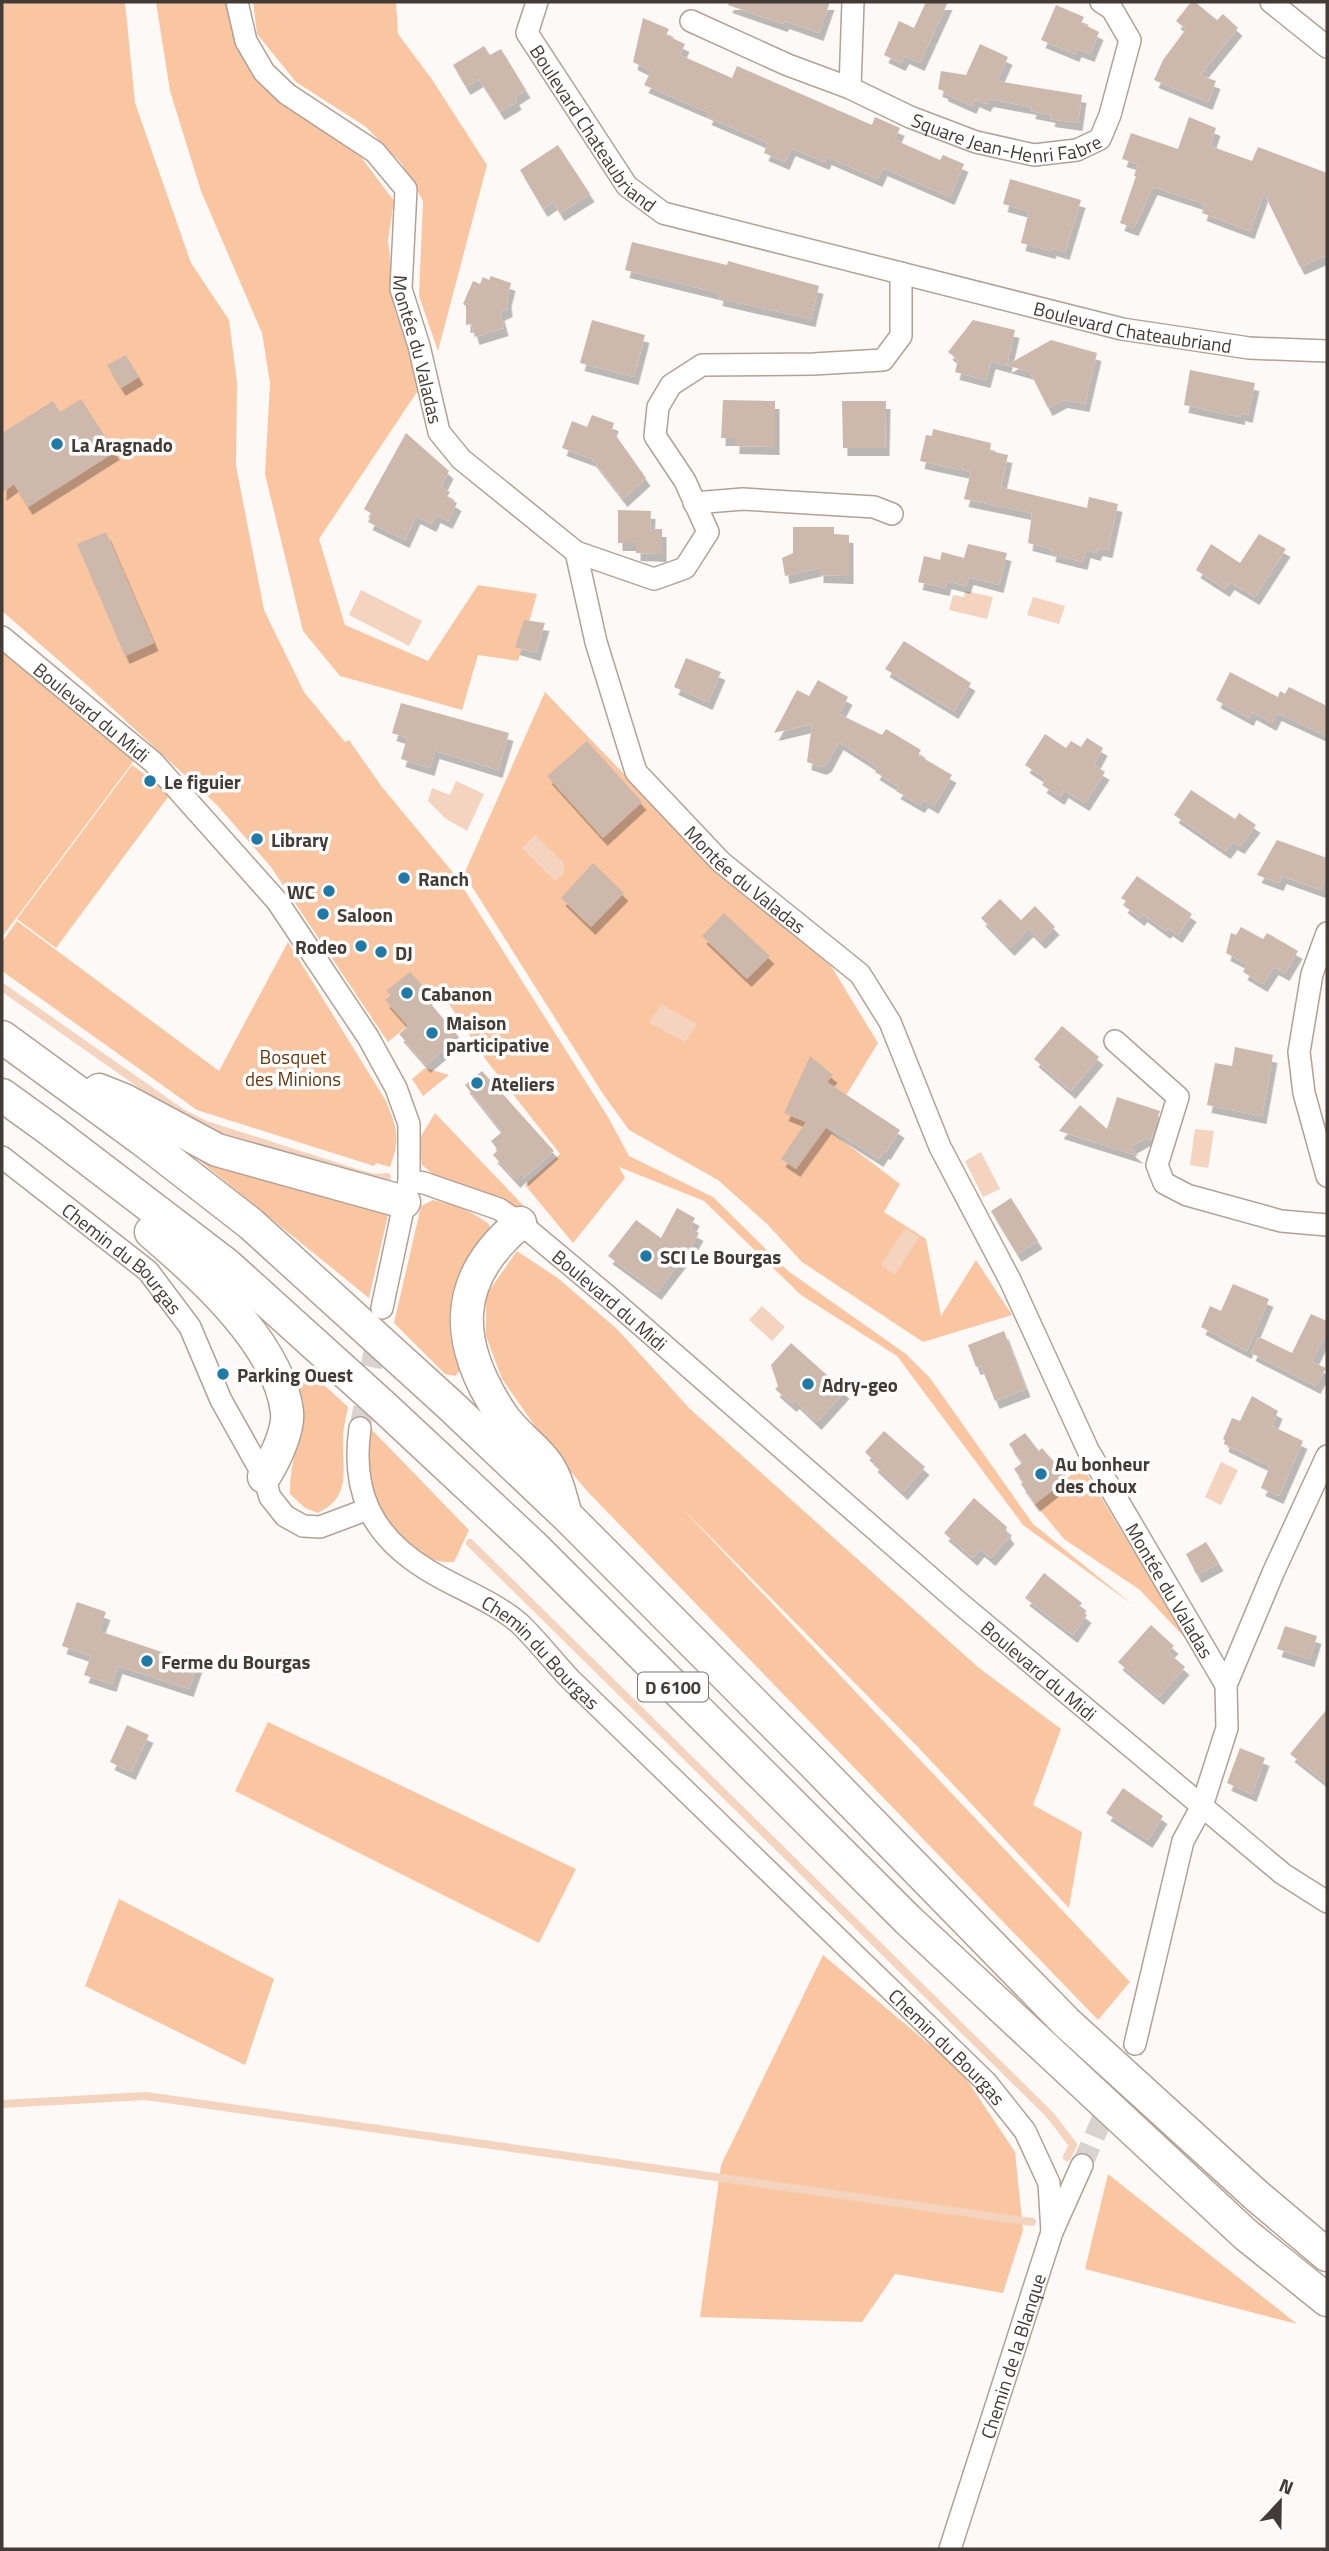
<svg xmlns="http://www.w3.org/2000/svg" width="1329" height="2551" viewBox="0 0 1329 2551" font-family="'Titillium Web',sans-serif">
	<defs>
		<filter id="shadow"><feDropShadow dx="4.5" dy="8" stdDeviation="0" flood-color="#0004"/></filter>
	</defs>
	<rect width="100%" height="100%" fill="#fdf9f6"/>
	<g fill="#fac6a2">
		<polygon points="2,2 125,2 135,103 191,263 229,320 237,383 236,466 264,610 304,692 345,742 349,740 382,787 455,875 608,1117 629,1156 713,1197 788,1271 906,1354 930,1378 1033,1524 1133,1605 1023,1525 897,1356 801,1295 704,1201 619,1167 625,1178 573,1243 525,1185 560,1154 489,1064 437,986 433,989 441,998 388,1042 271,867 217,805 88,686 2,611"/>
		<polygon points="156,2 235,2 261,86 361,157 394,201 388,240 396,314 425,380 319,539 345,625 428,661 478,585 537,594 518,661 478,655 462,710 340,676 303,631 265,474 270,383 262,333 201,191 170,91"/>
		<polygon points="253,2 396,2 398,34 431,78 487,165 438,351 419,296 423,201 402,164 366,127 296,82 257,34"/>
		<polygon points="2,650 135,759 2,937"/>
		<polygon points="545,692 728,882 831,966 878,1043 826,1128 900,1184 884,1212 926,1239 941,1316 976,1260 1012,1315 923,1342 802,1262 767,1224 718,1180 629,1130 603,1094 464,874"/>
		<polygon points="132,765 171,793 56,948 17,919"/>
		<path d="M17,921L219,1071L288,942L386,1101C397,1129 401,1137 390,1167L376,1163L374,1166L197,1110L2,971V942Z"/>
		<polygon points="425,1068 449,1075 423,1096 412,1079"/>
		<polygon points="435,1113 540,1223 481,1191 441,1181 422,1165 418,1141"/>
		<polygon points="189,1152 380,1206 388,1215 369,1298"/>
		<path d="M433,1200C455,1204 471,1211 489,1224L491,1231L464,1367L455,1376L445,1374L394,1323L421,1206Z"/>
		<polygon points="517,1251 559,1279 618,1330 690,1409 979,1668 1061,1729 1033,1805 1082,1832 1069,1908 916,1745 678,1504 1130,1982 1098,2020 588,1492 548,1445 502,1379 486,1336 486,1295"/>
		<path d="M303,1371H309L348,1407C346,1417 343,1429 343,1440C342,1472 352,1496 318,1513L305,1508L290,1494C289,1464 301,1437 303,1408C304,1391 294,1392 303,1371Z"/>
		<path d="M372,1430L469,1530L454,1562C449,1562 443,1562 438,1561C425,1558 414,1549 405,1540C376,1511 358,1471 372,1430Z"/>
		<polygon points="1082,1466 1188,1641 1140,1590 1064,1539 1035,1504"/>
		<polygon points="268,1722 576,1869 539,1943 235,1791"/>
		<polygon points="119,1899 274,1979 245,2065 85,1986"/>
		<polygon points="823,1955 961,2071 1015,2152 1023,2230 1003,2293 895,2274 862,2322 700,2317 721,2165"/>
		<polygon points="1108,2174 1297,2324 1085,2269"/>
	</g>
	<g fill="#f4d4be">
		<polygon points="361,590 422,621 409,646 349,615"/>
		<polygon points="965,591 993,597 987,619 949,610 953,595 964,597"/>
		<polygon points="1033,597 1065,606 1059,624 1027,615"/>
		<polygon points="456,781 484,794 467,831 446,819 428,801 432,788 450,795"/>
		<polygon points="535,835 564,863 564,873 555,881 522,848"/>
		<polygon points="661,1004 697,1024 685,1042 649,1023"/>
		<polygon points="1195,1129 1214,1131 1208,1168 1190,1165"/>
		<polygon points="981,1152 1000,1189 983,1197 965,1161"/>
		<polygon points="905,1228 919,1237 895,1275 881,1265"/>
		<polygon points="762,1306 785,1327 772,1341 749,1320"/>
		<polygon points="1221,1462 1238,1470 1221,1505 1205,1497"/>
	</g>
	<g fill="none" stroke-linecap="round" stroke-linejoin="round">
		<g stroke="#f4d4be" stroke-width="8">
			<polyline points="2,987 182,1113 206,1125 363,1175 375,1178 387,1177"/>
			<polyline points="470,1543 1050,2115 1073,2145 1067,2157"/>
			<polyline points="2,2104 146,2096 1032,2222"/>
		</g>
	</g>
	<g fill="#cdb9ac" filter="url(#shadow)">
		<polygon points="729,2 830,2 819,33 785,21 783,24 728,5"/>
		<polygon points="926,2 948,2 920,63 905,56 901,63 884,55 899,21 914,28"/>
		<polygon points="1191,2 1195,2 1217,20 1223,14 1238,28 1200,75 1216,81 1208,102 1154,80 1163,60 1186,29 1176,21"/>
		<polygon points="1056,5 1084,17 1081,23 1099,32 1090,54 1077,49 1075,54 1041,40"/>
		<polygon points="643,18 669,29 666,35 685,44 680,55 732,78 737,66 872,125 875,117 900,128 895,140 940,160 943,155 964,164 950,197 883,168 878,179 827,157 825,162 791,148 785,162 764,153 768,143 707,117 709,113 644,85 651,71 633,62"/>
		<polygon points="980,44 1008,57 997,81 1082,95 1078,123 1050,119 1051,115 1031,111 1032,107 989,99 986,104 975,99 972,106 943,93 944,91 938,89 941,71 966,75"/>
		<polygon points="484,46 490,55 501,49 526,90 515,97 517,102 500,112 479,79 466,87 453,65"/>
		<polygon points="1189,117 1216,128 1210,146 1252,161 1258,147 1327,173 1327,255 1300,267 1264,193 1250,231 1202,213 1205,204 1153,187 1134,228 1120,223 1136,176 1134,176 1138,164 1122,159 1131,133 1178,149"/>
		<polygon points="558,145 590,194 560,213 553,202 543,209 520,170"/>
		<polygon points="1010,179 1081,200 1065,252 1052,248 1051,251 1021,243 1029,211 1003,204"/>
		<polygon points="632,242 727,265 728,261 819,286 811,319 718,298 719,293 625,270"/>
		<polygon points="491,276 511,283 507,299 508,309 500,313 504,328 475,337 471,324 466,325 466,306 463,304 473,281 480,284 483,277 489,280"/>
		<polygon points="592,320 645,335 634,377 580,363"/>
		<polygon points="973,320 1015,330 1007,365 1051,340 1097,353 1085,404 1063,400 1048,408 1030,372 991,361 986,380 955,372 958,360 948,352"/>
		<polygon points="126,355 139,377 121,388 107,365"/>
		<polygon points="1190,370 1255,383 1248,415 1241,413 1240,417 1184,405"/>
		<polygon points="81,399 115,452 28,507 14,484 2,493 2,433 53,401 60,412"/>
		<polygon points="723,400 775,401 775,447 735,446 735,438 721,438"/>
		<polygon points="842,401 886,401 885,448 843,448"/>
		<polygon points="592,415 614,423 612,430 646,478 623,499 592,459 562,448 572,421 587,427"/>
		<polygon points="933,429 991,443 990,451 1008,455 1001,487 1087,508 1089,497 1118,504 1108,550 1098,548 1096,553 1086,550 1083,562 1051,554 1052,549 1028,543 1032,513 964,499 971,472 920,461 926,435 932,436"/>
		<polygon points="406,433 449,471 441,487 450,492 447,497 457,503 448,521 436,515 432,524 416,516 405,540 368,522 372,514 364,509"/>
		<polygon points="618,510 651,511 650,529 662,529 662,554 636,553 636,543 618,543"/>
		<polygon points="793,527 834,527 834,534 849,535 849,576 819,575 819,568 785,576 782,558 793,553"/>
		<polygon points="106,532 154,643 125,656 77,544"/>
		<polygon points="1259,534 1286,549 1255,597 1230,582 1225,589 1196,570 1211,544 1240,563"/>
		<polygon points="968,544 1007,553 999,585 969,577 966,586 947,581 945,588 918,582 924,556 940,560 942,552 964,558"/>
		<polygon points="524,620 545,623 536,653 515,647"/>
		<polygon points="904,641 971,683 954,711 885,669"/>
		<polygon points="686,658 721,672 708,702 674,687"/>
		<polygon points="1230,672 1278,697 1280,691 1285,694 1289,687 1327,706 1327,736 1277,713 1272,723 1252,712 1249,718 1216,700"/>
		<polygon points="818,680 848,697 839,714 882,735 886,729 921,750 918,755 952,775 934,806 924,800 920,805 896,791 899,787 875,772 878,767 839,742 827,764 822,767 807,762 812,724 774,733 797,690 809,696"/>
		<polygon points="401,703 509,733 498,770 435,751 430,768 401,759 407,738 392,733"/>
		<polygon points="1045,734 1066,748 1071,741 1081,747 1087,738 1103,748 1094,765 1105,772 1085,803 1064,790 1060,797 1042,785 1046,779 1025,765"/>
		<polygon points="587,741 642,802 603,838 547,776"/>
		<polygon points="1191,790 1235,819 1239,813 1256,825 1240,846 1233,842 1226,851 1174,815"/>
		<polygon points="1277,840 1327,858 1327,873 1321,890 1282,876 1279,883 1257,875"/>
		<polygon points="593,863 624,893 591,927 561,898"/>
		<polygon points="1137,876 1192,914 1178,935 1168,928 1166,931 1143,914 1140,918 1123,905 1126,901 1121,898"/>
		<polygon points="1000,899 1021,920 1035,906 1055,927 1041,941 1029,929 1010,948 981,918"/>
		<polygon points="724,913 770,956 747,979 702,936"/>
		<polygon points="1241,927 1263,939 1267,933 1298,951 1285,973 1274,967 1263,984 1243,972 1247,964 1226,953 1231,933 1236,935"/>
		<polygon points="410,972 424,987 424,996 459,1037 426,1065 399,1034 408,1026 385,1000 391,995 386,991"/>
		<polygon points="1062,1026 1099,1057 1071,1091 1034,1059"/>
		<polygon points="1235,1047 1273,1055 1262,1116 1207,1105 1215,1063 1232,1066"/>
		<polygon points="810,1056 833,1075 827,1082 900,1130 886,1152 884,1151 879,1159 827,1126 796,1169 781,1159 806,1122 784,1113"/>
		<polygon points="482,1071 554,1151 524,1178 522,1174 516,1180 493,1155 498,1150 491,1141 502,1132 465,1085"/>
		<polygon points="1117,1097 1160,1111 1151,1140 1146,1138 1132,1146 1131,1149 1139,1156 1059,1131 1080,1105 1107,1129"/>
		<polygon points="1011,1198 1038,1241 1017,1254 991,1211"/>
		<polygon points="677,1208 695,1218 690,1228 699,1233 691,1247 657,1292 608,1256 636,1220 661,1238"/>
		<polygon points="1233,1284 1269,1299 1247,1351 1201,1327 1210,1306 1221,1311"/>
		<polygon points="1311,1314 1327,1321 1327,1332 1312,1362 1326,1368 1316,1386 1251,1353 1259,1337 1292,1353"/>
		<polygon points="1004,1331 1026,1389 995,1401 981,1366 976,1367 968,1345"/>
		<polygon points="791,1343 845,1391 817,1422 795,1401 792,1404 775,1389 778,1386 771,1365"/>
		<polygon points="1252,1396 1278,1411 1272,1426 1303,1441 1279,1496 1261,1488 1270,1466 1224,1444 1225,1440 1223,1439 1232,1418 1240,1421"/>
		<polygon points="884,1431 925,1467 903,1492 873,1464 875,1462 865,1452"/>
		<polygon points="1025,1433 1039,1451 1042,1448 1068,1478 1035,1504 1021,1484 1023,1482 1014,1469 1022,1463 1009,1444"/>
		<polygon points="974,1498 1007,1527 1006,1531 1010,1536 991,1558 980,1549 973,1558 944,1533"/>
		<polygon points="1206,1542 1219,1563 1197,1575 1186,1554"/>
		<polygon points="1044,1573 1082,1603 1078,1608 1087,1615 1073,1635 1025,1598"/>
		<polygon points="77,1602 106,1612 99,1631 198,1664 189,1689 118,1666 112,1684 84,1675 91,1656 62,1646"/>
		<polygon points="1151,1625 1174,1646 1168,1652 1185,1667 1159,1697 1118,1662"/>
		<polygon points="1285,1626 1317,1636 1310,1659 1277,1649"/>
		<polygon points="1327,1709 1327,1783 1290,1754"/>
		<polygon points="127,1725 149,1735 131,1772 110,1762"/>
		<polygon points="1240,1748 1265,1758 1252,1794 1227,1783"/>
		<polygon points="1123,1788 1163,1816 1148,1840 1106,1813"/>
	</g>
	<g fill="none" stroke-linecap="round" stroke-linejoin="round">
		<g stroke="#d8d3cf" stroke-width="21" stroke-dasharray="21 10" stroke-linecap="butt">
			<polyline points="360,1428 378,1330"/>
			<polyline points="1082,2165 1135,2044"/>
		</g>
		<defs>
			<g id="minor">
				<path id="s1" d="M237,2L246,41L264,72L287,94L375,152L406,189L401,289L419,346L439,432L461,459L576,552L596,642L636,772L721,862L860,974L890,1022L940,1147L1010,1280L1088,1450L1226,1685L1227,1728L1202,1806L1183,1841L1135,2044"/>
				<path id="s2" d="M537,2L527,33L627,186L663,213L1122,329L1249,348L1327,351"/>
				<polyline points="1271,2 1327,47"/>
				<path id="s3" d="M691,21L788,65L850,88L910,117L976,142L1034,155L1077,150L1100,139L1110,115L1130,40L1112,9L1101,2"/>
				<polyline points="850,88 853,2"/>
				<polyline points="694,503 743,499 874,507 892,514"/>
				<polyline points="576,552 654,579 685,568 708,532 685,481 655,436 658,407 671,385 702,365 813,364 883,360 901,336 901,273"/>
				<path id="s4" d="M2,637L153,762L277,901L368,1037L396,1088L409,1124V1181L382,1308"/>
				<polyline points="1327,933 1312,974 1299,1052 1304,1093 1327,1176"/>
				<polyline points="1115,1041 1178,1097 1157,1165 1164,1183 1187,1195 1281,1221 1327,1225"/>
				<path id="s5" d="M2,1157L148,1271L190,1327L221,1400L264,1477L270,1497L285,1516L303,1526L320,1527L360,1512L367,1507"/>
				<path id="s6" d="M409,1181L424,1183L499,1209L520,1223L611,1299L956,1600L1283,1874L1327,1902"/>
				<path id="s7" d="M360,1428C351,1491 371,1535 426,1569C456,1588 492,1600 519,1623C537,1640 553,1661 570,1679L986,2082L1025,2131L1049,2183L1052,2232"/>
				<polyline points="1226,1685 1273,1573 1327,1456"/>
				<path id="s8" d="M950,2549L1052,2232L1082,2165"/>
			</g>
			<g id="primary">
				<polyline points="2,1037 143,1140 251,1224 450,1405 567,1516 814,1764 1067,2023 1257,2196 1327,2255"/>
				<polyline points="99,1090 124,1100 217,1150 404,1202"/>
				<polyline points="2,1095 49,1129 227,1265 383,1406 532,1545 908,1920 1245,2234 1327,2300"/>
				<path d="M520,1223C451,1280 454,1343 501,1414C514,1435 539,1449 551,1471C558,1482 561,1499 565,1512"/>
				<path d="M151,1232C200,1274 279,1344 287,1412C289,1431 274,1461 264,1477"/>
			</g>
		</defs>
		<use href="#minor" stroke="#b3a194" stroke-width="24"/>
		<use href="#primary" stroke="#b3a194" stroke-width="35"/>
		<use href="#minor" stroke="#fff" stroke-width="21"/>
		<use href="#primary" stroke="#fff" stroke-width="32"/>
	</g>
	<g fill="#1f7aa8" stroke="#fff" stroke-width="2.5">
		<circle cx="57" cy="444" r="7"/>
		<circle cx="150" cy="781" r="7"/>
		<circle cx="257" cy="839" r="7"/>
		<circle cx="404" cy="878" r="7"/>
		<circle cx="329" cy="891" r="7"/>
		<circle cx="323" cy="914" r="7"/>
		<circle cx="361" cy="946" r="7"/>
		<circle cx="381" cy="952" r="7"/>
		<circle cx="407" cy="993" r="7"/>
		<circle cx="432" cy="1033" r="7"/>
		<circle cx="477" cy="1083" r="7"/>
		<circle cx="646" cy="1256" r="7"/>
		<circle cx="223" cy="1374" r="7"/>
		<circle cx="808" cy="1384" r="7"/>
		<circle cx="1041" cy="1474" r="7"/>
		<circle cx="147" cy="1661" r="7"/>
	</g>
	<g text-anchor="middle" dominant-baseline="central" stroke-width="7" stroke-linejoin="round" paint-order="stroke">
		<rect fill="#fff" stroke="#7b7672" stroke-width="2" x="638" y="1672.5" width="70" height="29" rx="5"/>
		<g font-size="18" font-weight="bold" fill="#433b35">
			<text x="673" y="1687">D 6100</text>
		</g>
		<g font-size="19" fill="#433b35" stroke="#fff">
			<text stroke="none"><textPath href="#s3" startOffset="340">Square Jean-Henri Fabre</textPath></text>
			<text stroke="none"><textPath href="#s2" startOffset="149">Boulevard Chateaubriand</textPath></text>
			<text stroke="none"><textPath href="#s2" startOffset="744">Boulevard Chateaubriand</textPath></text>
			<text stroke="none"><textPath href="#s1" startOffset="424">Montée du Valadas</textPath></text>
			<text stroke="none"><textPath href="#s4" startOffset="117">Boulevard du Midi</textPath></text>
			<text stroke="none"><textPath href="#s1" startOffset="1074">Montée du Valadas</textPath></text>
			<text stroke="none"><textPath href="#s5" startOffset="158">Chemin du Bourgas</textPath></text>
			<text stroke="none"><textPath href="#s6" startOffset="238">Boulevard du Midi</textPath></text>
			<text stroke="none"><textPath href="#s1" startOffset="1914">Montée du Valadas</textPath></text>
			<text stroke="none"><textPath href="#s7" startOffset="310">Chemin du Bourgas</textPath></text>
			<text stroke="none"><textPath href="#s6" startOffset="805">Boulevard du Midi</textPath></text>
			<text stroke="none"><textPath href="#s7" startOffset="877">Chemin du Bourgas</textPath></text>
			<text stroke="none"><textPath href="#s8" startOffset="203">Chemin de la Blanque</textPath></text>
		</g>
		<g font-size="19" font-weight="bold" fill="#433b35" stroke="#fff" text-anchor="start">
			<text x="71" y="444">La Aragnado</text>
			<text x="164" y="781">Le figuier</text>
			<text x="271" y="839">Library</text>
			<text x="418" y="878">Ranch</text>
			<text x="315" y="891" text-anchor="end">WC</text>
			<text x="337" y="914">Saloon</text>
			<text x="347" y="946" text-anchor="end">Rodeo</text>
			<text x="395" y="952">DJ</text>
			<text x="421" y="993">Cabanon</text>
			<text x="446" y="1022">Maison<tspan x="446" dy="22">participative</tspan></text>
			<text x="491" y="1083">Ateliers</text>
			<text x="660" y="1256">SCI Le Bourgas</text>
			<text x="237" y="1374">Parking Ouest</text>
			<text x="822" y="1384">Adry-geo</text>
			<text x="1055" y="1463">Au bonheur<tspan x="1055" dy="22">des choux</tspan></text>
			<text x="161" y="1661">Ferme du Bourgas</text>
		</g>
		<g font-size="19" fill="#69380c" stroke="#fff">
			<text x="293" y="1056">Bosquet<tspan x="293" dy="22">des Minions</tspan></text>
		</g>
	</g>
	<rect width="1329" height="2551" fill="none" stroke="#433b35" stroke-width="7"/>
	<g transform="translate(1280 2502) rotate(22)" stroke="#ffffff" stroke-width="5" paint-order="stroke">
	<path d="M0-5L12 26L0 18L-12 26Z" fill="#433b35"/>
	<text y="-10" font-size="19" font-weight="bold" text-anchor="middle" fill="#433b35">N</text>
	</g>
</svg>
